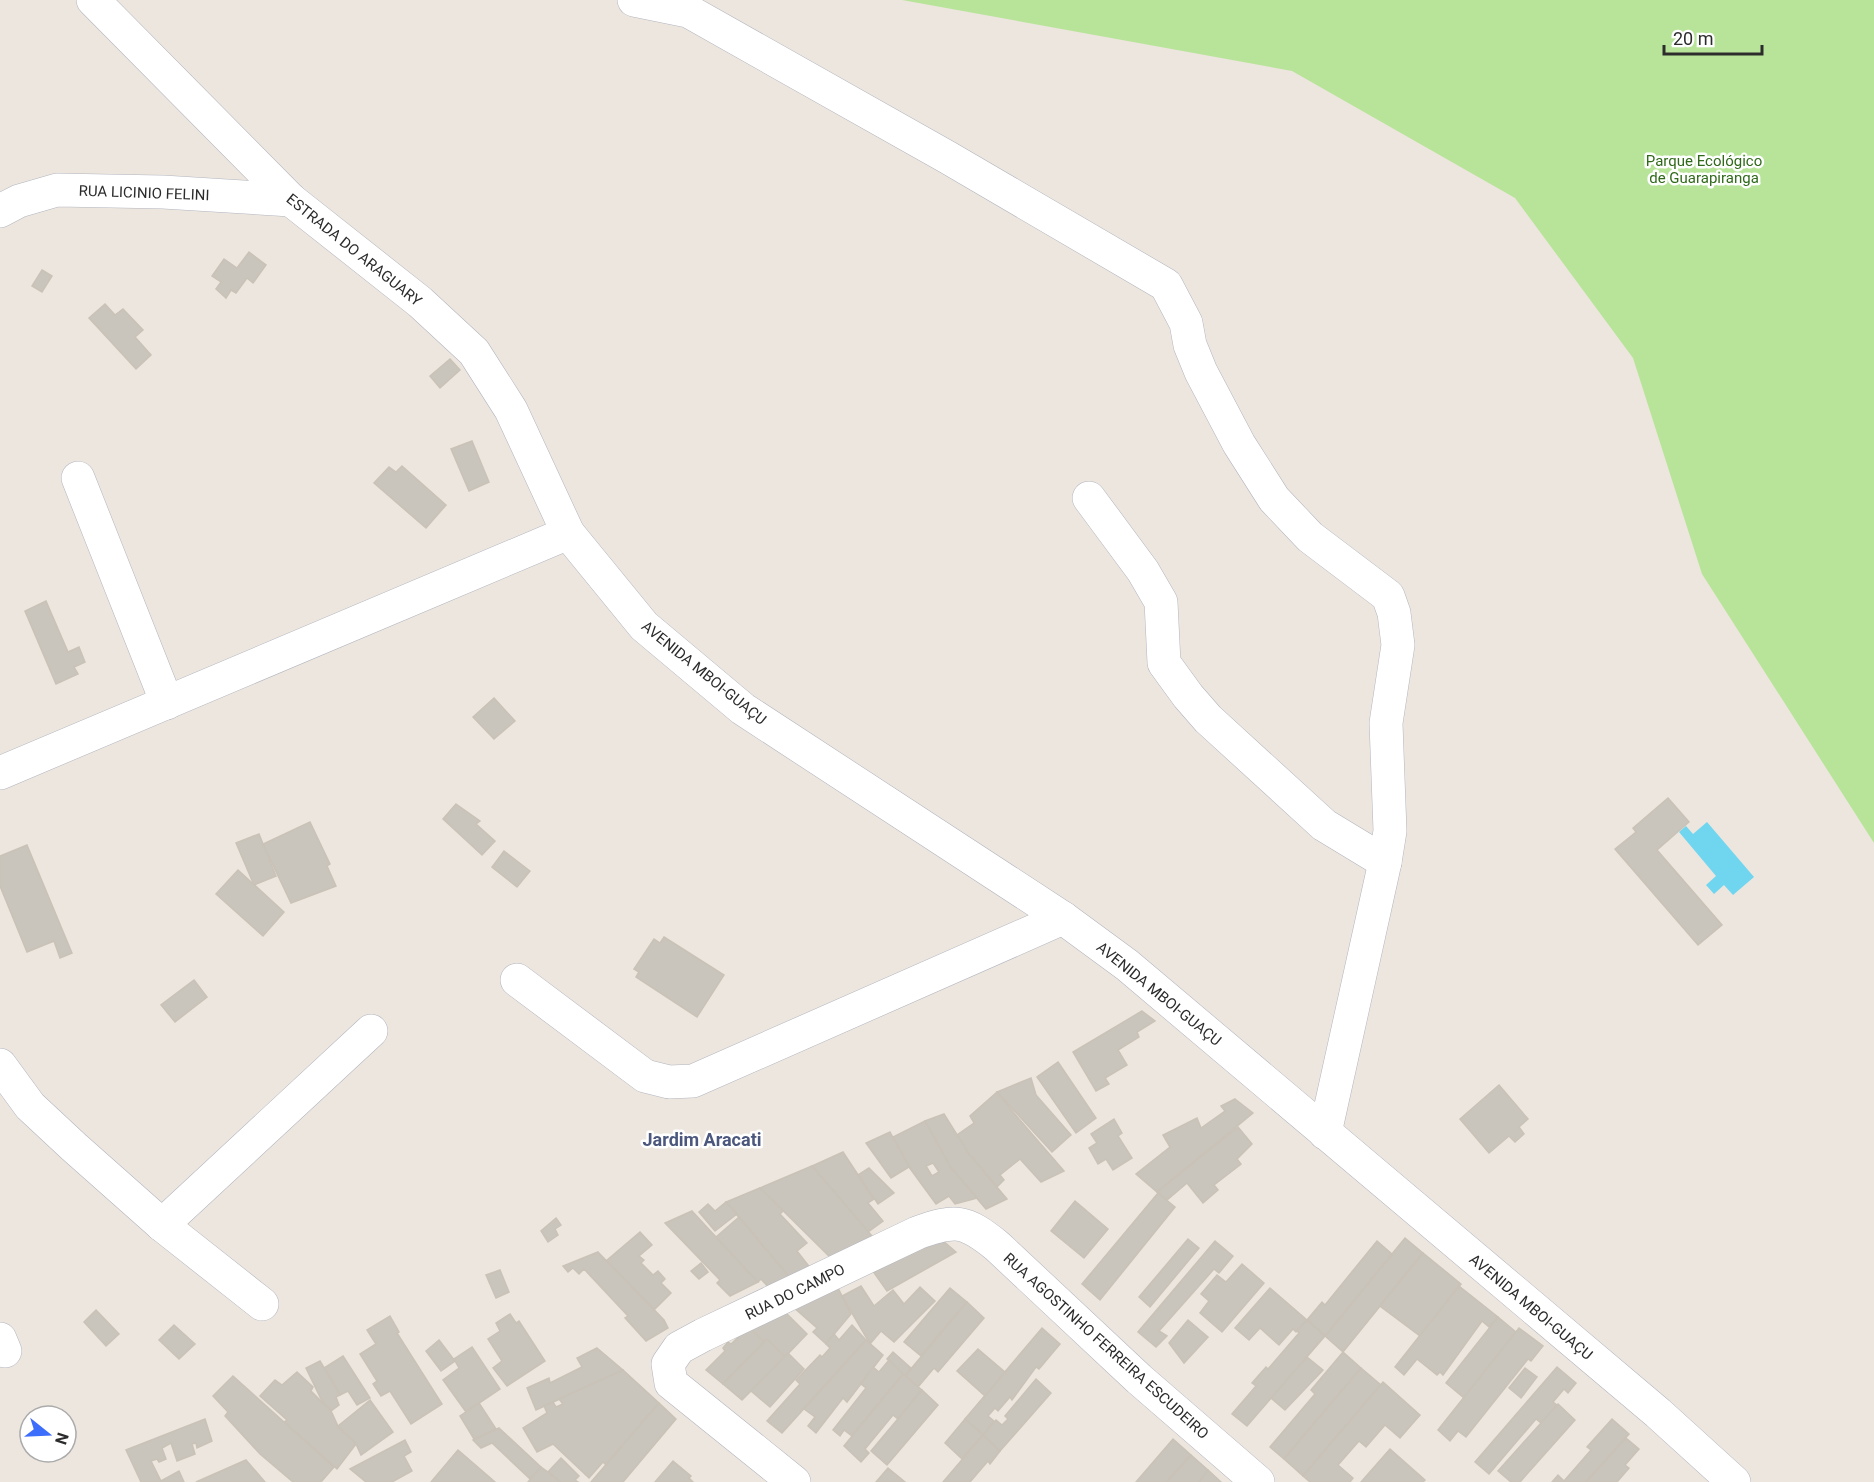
<svg xmlns="http://www.w3.org/2000/svg" width="1874" height="1482" viewBox="0 0 1874 1482" font-family="Roboto,sans-serif">
	<rect width="100%" height="100%" fill="#ede6de"/>
	<polygon fill="#b8e49a" points="902,0 1874,0 1874,843 1702,574 1633,358 1515,198 1292,71"/>
	<polygon fill="#70d6f0" points="1707,822 1754,877 1733,895 1724,885 1714,894 1706,885 1716,876 1679,832 1686,826 1693,834"/>
	<g fill="#c9c4bc" stroke="#c9c2b7" stroke-width="1.5" fill-rule="evenodd">
		<polygon points="249,252 266,265 253,283 247,278 236,293 231,290 226,298 216,289 221,282 212,276 224,259 237,268"/>
		<polygon points="42,270 52,276 42,292 32,286"/>
		<polygon points="105,304 115,315 123,309 143,330 135,337 151,355 136,369 89,318"/>
		<polygon points="450,359 460,370 440,388 430,376"/>
		<polygon points="472,441 489,482 469,491 451,449"/>
		<polygon points="402,466 446,505 426,528 374,483 389,467 396,472"/>
		<polygon points="46,601 68,652 79,647 85,662 74,667 78,674 56,684 25,611"/>
		<polygon points="494,698 515,721 494,739 473,717"/>
		<polygon points="1668,798 1689,822 1657,850 1722,925 1698,945 1615,849 1636,832 1633,828"/>
		<polygon points="456,804 480,821 476,824 495,841 482,855 443,819"/>
		<polygon points="310,822 330,864 327,866 336,886 291,903 263,844"/>
		<polygon points="259,834 276,876 254,885 236,843"/>
		<polygon points="27,845 72,953 60,958 54,941 27,952 0,886 0,856"/>
		<polygon points="504,851 530,871 517,887 492,867"/>
		<polygon points="238,870 284,912 263,936 216,894"/>
		<polygon points="664,937 724,975 697,1017 636,977 639,972 634,969 654,939 660,943"/>
		<polygon points="194,980 207,997 175,1022 161,1005"/>
		<polygon points="1142,1011 1155,1021 1137,1032 1139,1037 1118,1050 1127,1065 1105,1078 1109,1084 1096,1091 1073,1052"/>
		<polygon points="1058,1062 1096,1118 1076,1133 1037,1077"/>
		<polygon points="1031,1078 1036,1095 1071,1135 1052,1152 997,1092"/>
		<polygon points="1499,1085 1528,1119 1519,1127 1524,1134 1515,1142 1509,1136 1489,1153 1460,1119"/>
		<polygon points="997,1092 1014,1113 1064,1171 1041,1182 1020,1159 1000,1175 1004,1180 997,1187 969,1154 957,1135 974,1123 970,1116"/>
		<polygon points="1235,1099 1253,1113 1157,1192 1136,1174 1170,1147 1163,1135 1197,1118 1201,1128 1225,1111 1221,1106"/>
		<polygon points="944,1114 969,1154 1007,1199 986,1209 951,1168 925,1121"/>
		<polygon points="1114,1119 1122,1133 1118,1136 1132,1158 1113,1170 1106,1159 1098,1164 1089,1148 1097,1143 1091,1134"/>
		<path d="M925,1121L951,1168L977,1198L955,1204L949,1196L936,1204L909,1167L893,1137ZM933,1163L939,1172L932,1176L926,1166Z"/>
		<polygon points="1238,1127 1252,1144 1237,1159 1241,1164 1214,1185 1218,1190 1203,1203 1187,1183 1167,1200 1157,1192"/>
		<polygon points="890,1132 909,1167 891,1178 866,1143"/>
		<polygon points="843,1152 874,1199 868,1203 883,1221 868,1232 812,1166"/>
		<polygon points="812,1166 872,1236 831,1258 760,1188"/>
		<polygon points="869,1168 894,1193 878,1204 858,1175"/>
		<polygon points="760,1188 783,1211 780,1214 807,1243 797,1251 811,1269 789,1277 726,1202"/>
		<polygon points="1158,1193 1175,1207 1100,1300 1082,1284"/>
		<polygon points="1075,1201 1108,1229 1084,1258 1051,1231"/>
		<polygon points="726,1202 737,1214 715,1231 699,1212 708,1204 715,1211"/>
		<polygon points="692,1211 716,1237 758,1282 730,1296 717,1283 720,1280 665,1223"/>
		<polygon points="739,1217 789,1277 772,1291 761,1279 758,1282 716,1237"/>
		<polygon points="556,1218 561,1225 555,1229 558,1235 548,1242 541,1231"/>
		<polygon points="640,1232 652,1245 639,1256 644,1260 641,1263 653,1275 658,1271 665,1279 661,1283 671,1293 654,1310 606,1261"/>
		<polygon points="934,1233 956,1252 887,1291 870,1267"/>
		<polygon points="1405,1238 1423,1253 1343,1352 1325,1336"/>
		<polygon points="1188,1239 1199,1248 1150,1307 1139,1297"/>
		<polygon points="1215,1241 1233,1256 1219,1273 1214,1269 1159,1331 1167,1336 1156,1347 1138,1332"/>
		<polygon points="1377,1241 1392,1254 1325,1336 1307,1320 1322,1302 1325,1305"/>
		<polygon points="598,1252 664,1320 668,1328 646,1341 625,1318 628,1316 584,1269 579,1274 573,1268 568,1272 563,1266"/>
		<polygon points="1423,1253 1461,1284 1420,1336 1380,1306"/>
		<polygon points="701,1263 708,1272 699,1279 691,1271"/>
		<polygon points="1242,1264 1264,1283 1222,1332 1200,1313 1209,1301 1201,1294 1217,1275 1226,1282"/>
		<polygon points="500,1270 509,1292 496,1298 486,1275"/>
		<polygon points="836,1284 851,1314 826,1344 813,1332 817,1328 793,1307"/>
		<polygon points="861,1286 874,1306 893,1290 904,1304 920,1287 935,1301 894,1342 881,1331 870,1344 842,1296"/>
		<polygon points="1459,1286 1498,1317 1489,1327 1482,1321 1443,1375 1440,1372 1437,1375 1417,1359 1404,1375 1395,1367"/>
		<polygon points="950,1288 967,1302 921,1356 904,1342"/>
		<polygon points="1270,1288 1307,1320 1296,1332 1293,1329 1279,1345 1260,1328 1249,1340 1235,1328"/>
		<polygon points="967,1302 984,1318 938,1372 934,1368 918,1387 905,1376"/>
		<polygon points="96,1310 119,1334 106,1346 84,1322"/>
		<polygon points="784,1311 807,1334 785,1357 767,1339 764,1342 749,1327"/>
		<polygon points="510,1314 516,1323 519,1321 545,1361 507,1386 493,1368 502,1361 488,1339 500,1331 496,1323"/>
		<polygon points="390,1316 399,1332 397,1333 442,1404 411,1424 390,1391 381,1396 373,1384 377,1381 360,1354 376,1344 367,1330"/>
		<polygon points="1498,1317 1516,1332 1464,1398 1446,1383"/>
		<polygon points="1188,1320 1208,1337 1184,1363 1169,1343"/>
		<polygon points="1307,1320 1325,1336 1247,1426 1232,1414 1256,1386 1252,1383 1266,1367 1268,1369 1299,1333 1297,1331"/>
		<polygon points="174,1325 195,1344 179,1359 159,1340"/>
		<polygon points="852,1325 866,1340 782,1433 767,1421 800,1384 796,1380 820,1355 822,1357 830,1348 826,1344 834,1334 839,1340"/>
		<polygon points="749,1327 764,1342 723,1384 706,1370 725,1351 723,1348 728,1342 731,1344"/>
		<polygon points="1042,1328 1060,1344 1039,1369 1036,1367 1012,1400 1010,1397 998,1411 995,1408 988,1416 994,1421 983,1435 965,1419"/>
		<polygon points="1519,1328 1543,1346 1531,1361 1528,1359 1466,1437 1458,1431 1450,1441 1438,1430"/>
		<polygon points="767,1339 785,1357 742,1400 723,1384"/>
		<polygon points="439,1340 455,1361 441,1371 426,1351"/>
		<polygon points="866,1340 883,1355 847,1402 843,1398 816,1433 808,1426 815,1417 804,1409"/>
		<polygon points="472,1347 500,1389 466,1412 443,1380 459,1368 454,1359"/>
		<polygon points="597,1348 623,1370 536,1410 527,1388 549,1378 550,1383 582,1367 577,1358"/>
		<polygon points="978,1349 1005,1372 985,1396 957,1371"/>
		<polygon points="893,1352 911,1368 905,1376 887,1359"/>
		<polygon points="1343,1352 1361,1368 1284,1459 1270,1447 1315,1394 1311,1390"/>
		<polygon points="788,1353 804,1369 770,1407 751,1391"/>
		<polygon points="343,1356 370,1398 357,1405 348,1391 340,1395 324,1368"/>
		<polygon points="1307,1357 1323,1370 1285,1410 1271,1398"/>
		<polygon points="889,1360 903,1374 852,1436 844,1430 840,1436 833,1430 866,1388 861,1384 873,1367 879,1372"/>
		<polygon points="320,1361 340,1395 336,1397 339,1405 331,1411 322,1401 306,1368"/>
		<polygon points="1557,1367 1576,1383 1568,1393 1564,1389 1553,1402 1557,1405 1541,1423 1536,1419 1489,1474 1475,1462"/>
		<polygon points="1361,1368 1381,1385 1303,1476 1284,1459"/>
		<polygon points="1525,1368 1537,1377 1521,1398 1509,1388"/>
		<polygon points="623,1370 659,1403 606,1465 603,1462 589,1478 553,1444 537,1452 523,1428 547,1413 544,1406 553,1402 556,1407 563,1404 559,1399"/>
		<polygon points="297,1372 313,1387 311,1391 331,1411 338,1426 356,1444 337,1469 284,1422 287,1420 260,1396 275,1380 282,1385"/>
		<polygon points="903,1374 922,1390 898,1419 893,1415 865,1449 869,1453 861,1462 844,1446"/>
		<polygon points="233,1376 334,1467 321,1482 293,1482 260,1454 225,1416 228,1412 213,1396"/>
		<polygon points="1036,1379 1051,1393 1000,1451 983,1435 996,1420 1002,1425 1008,1419 1005,1416"/>
		<polygon points="1383,1382 1420,1415 1400,1438 1385,1425 1366,1447 1359,1441 1338,1465 1353,1478 1350,1482 1310,1482 1303,1476"/>
		<polygon points="922,1390 938,1405 887,1465 871,1451"/>
		<polygon points="370,1400 393,1432 361,1455 356,1444 338,1426"/>
		<polygon points="479,1403 496,1429 474,1439 460,1416"/>
		<polygon points="659,1403 676,1419 623,1482 591,1482"/>
		<polygon points="1558,1404 1575,1420 1520,1482 1511,1482 1498,1471"/>
		<polygon points="205,1419 212,1441 197,1448 196,1443 192,1444 195,1454 177,1461 171,1443 162,1448 166,1459 159,1462 157,1459 151,1461 161,1481 179,1471 184,1482 141,1482 126,1450"/>
		<polygon points="965,1419 983,1435 962,1459 945,1443"/>
		<polygon points="1612,1419 1629,1434 1586,1482 1552,1482 1558,1475 1564,1481 1591,1450 1587,1447"/>
		<polygon points="499,1428 541,1467 530,1479 492,1443 481,1448 473,1440"/>
		<polygon points="983,1435 1000,1451 990,1464 988,1461 970,1482 943,1482"/>
		<polygon points="1626,1438 1639,1449 1625,1465 1629,1468 1617,1482 1586,1482"/>
		<polygon points="1173,1439 1191,1455 1167,1482 1136,1482"/>
		<polygon points="405,1440 411,1452 404,1456 412,1471 392,1482 366,1482 350,1469"/>
		<polygon points="1390,1449 1425,1480 1423,1482 1361,1482"/>
		<polygon points="458,1450 495,1482 431,1482"/>
		<polygon points="1191,1455 1208,1470 1199,1482 1167,1482"/>
		<polygon points="561,1458 579,1476 575,1480 578,1482 560,1482 548,1472"/>
		<polygon points="246,1460 265,1482 196,1482"/>
		<polygon points="673,1461 691,1476 689,1478 693,1482 655,1482"/>
		<polygon points="541,1467 548,1472 560,1482 528,1482"/>
		<polygon points="888,1468 905,1482 876,1482"/>
		<polygon points="1208,1470 1221,1482 1199,1482"/>
	</g>
	<g fill="none" stroke-linecap="round" stroke-linejoin="round">
		<defs>
			<g id="street">
				<polyline points="93,0 291,200 420,302 474,352 511,410 568,533 644,626 743,709 1063,918 1127,965 1658,1413 1734,1482"/>
				<polyline points="634,0 688,11 947,157 1166,285 1186,323 1190,345 1201,372 1239,444 1274,499 1310,537 1388,596 1394,613 1398,645 1386,723 1390,831 1385,862 1325,1133"/>
				<polyline points="0,211 19,201 57,190 163,192 291,200"/>
				<polyline points="78,478 167,703"/>
				<polyline points="1089,498 1143,571 1161,602 1164,663 1188,696 1208,719 1324,825 1385,862"/>
				<polyline points="0,773 568,533"/>
				<polyline points="517,980 645,1076 669,1082 693,1081 1063,918"/>
				<polyline points="0,1065 30,1106 74,1147 162,1225 262,1304"/>
				<polyline points="162,1225 371,1031"/>
				<polyline points="0,1339 5,1351"/>
				<path d="M794,1482L671,1383L668,1364L679,1348L703,1335L917,1233C956,1219 965,1220 997,1246L1139,1379L1258,1482"/>
			</g>
		</defs>
		<use href="#street" stroke="#b2b5bf" stroke-width="34"/>
		<use href="#street" stroke="#fff" stroke-width="33"/>
	</g>
	<g text-anchor="middle" dominant-baseline="central" stroke-width="5" stroke-linejoin="round" paint-order="stroke">
		<g font-size="15" fill="#306a1a" stroke="#fff">
			<text x="1704" y="161">Parque Ecológico<tspan x="1704" dy="17">de Guarapiranga</tspan></text>
		</g>
		<g font-size="15" fill="#2c2c2c" stroke="#fff">
			<text transform="translate(144 193) rotate(2)">RUA LICINIO FELINI</text>
			<text transform="translate(354 250) rotate(39)">ESTRADA DO ARAGUARY</text>
			<text transform="translate(704 673) rotate(39)">AVENIDA MBOI-GUAÇU</text>
			<text transform="translate(1159 994) rotate(39)">AVENIDA MBOI-GUAÇU</text>
			<text transform="translate(795 1292) rotate(-26)">RUA DO CAMPO</text>
			<text transform="translate(1531 1307) rotate(40)">AVENIDA MBOI-GUAÇU</text>
			<text transform="translate(1106 1346) rotate(42)">RUA AGOSTINHO FERREIRA ESCUDEIRO</text>
		</g>
		<g font-size="18" font-weight="bold" fill="#4b577d" stroke="#fff">
			<text x="702" y="1139">Jardim Aracati</text>
		</g>
	</g>
	<g transform="translate(48 1434) rotate(108)"><circle r="28" fill="#ffffff" stroke="#ababab" stroke-width="1.5"/>
	<path d="M0-4.5L10 22L0 15L-10 22Z" fill="#3d6dfb"/>
	<text y="-9" font-size="16" font-weight="bold" text-anchor="middle" fill="#2c2c2c">N</text>
	</g>
	<path d="M1664 45v9h98v-9" fill="none" stroke="#2c2c2c" stroke-width="3"/>
	<text x="1673" y="45" font-size="18" fill="#2c2c2c" stroke="#ffffff" stroke-width="4.5" paint-order="stroke">20 m</text>
</svg>
